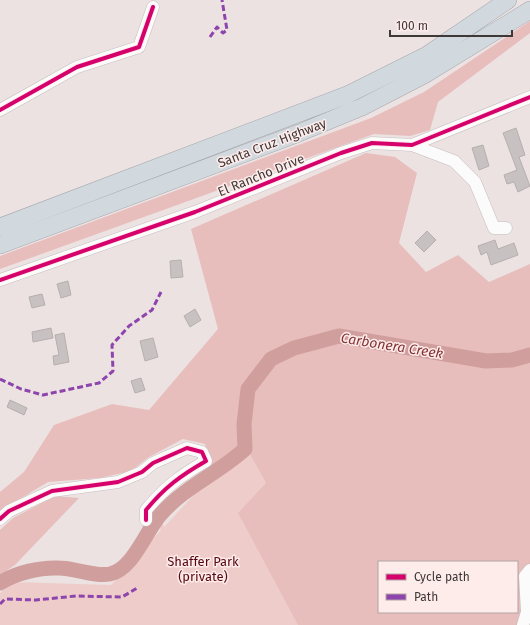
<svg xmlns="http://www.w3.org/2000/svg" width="530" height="625" viewBox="0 0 530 625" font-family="'Fira Sans',sans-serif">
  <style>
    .green { fill: #eeccca }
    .forest { fill: #e8bebd; fill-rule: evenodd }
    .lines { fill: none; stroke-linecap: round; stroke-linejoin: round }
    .river { stroke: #cf9e9d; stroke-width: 15 }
    .building { fill: #c8c1c1; stroke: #b7afaf }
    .minor-casing { stroke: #c6bebe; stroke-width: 13 }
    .highway-casing { stroke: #a5a8ae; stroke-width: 18 }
    .minor { stroke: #fcfbfb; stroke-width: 12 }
    .highway { stroke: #d2d9de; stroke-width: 17 }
    .quiet { stroke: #8e44ad; stroke-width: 3; stroke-dasharray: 6 3; stroke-linecap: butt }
    .cycleway-casing { stroke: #feeceb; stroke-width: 6 }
    .cycleway { stroke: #d6006c; stroke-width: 4 }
    .labels { text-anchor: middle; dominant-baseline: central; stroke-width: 3; stroke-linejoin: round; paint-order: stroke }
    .street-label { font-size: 13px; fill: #3f3838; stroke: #feeceb }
    .park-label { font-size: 13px; fill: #560611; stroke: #feeceb }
    .water-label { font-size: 14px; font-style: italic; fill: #843435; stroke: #feeceb }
  </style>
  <rect width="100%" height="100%" fill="#ece2e2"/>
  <path class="green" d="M243,442L266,483L260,490L261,496L298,625H0V593L13,582L111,585L161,530L159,525L162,522L164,527Z"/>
  <path class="forest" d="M530,21V33L438,102L430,130L410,136L374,134L0,269V256L371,118L424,92Z
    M366,153L395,157L417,173L399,243L426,272L458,255L489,282L530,264V625H298L238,513L266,483L243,442L214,473L205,444L183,439L149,457L131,471L100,478L48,482L0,511V492L24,472L54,425L112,404L149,410L218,329L191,229ZM379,562H517V612H379Z
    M55,496L79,498L15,565L0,575V530L13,518Z"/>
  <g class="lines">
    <path class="river" d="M0,583C15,573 41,567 59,568C75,568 94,577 110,574C133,569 146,531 160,515C184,487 219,473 245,449L244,424L248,389L271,359L294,348L339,336L486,361L512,360L530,355"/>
  </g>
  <path class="building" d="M516,128L525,155L519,157L530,186L518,192L514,182L507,184L504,175L517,170L503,133Z
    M483,145L489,166L479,170L472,148Z
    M427,231L436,240L424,252L415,243Z
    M495,240L498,249L514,243L518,255L491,265L487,252L481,255L478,246Z
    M181,260L183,277L171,278L170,261Z
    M68,281L71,295L61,298L57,284Z
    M42,294L45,305L32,308L29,297Z
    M195,309L201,320L190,327L184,316Z
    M51,328L53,338L33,342L32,332Z
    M64,333L69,362L54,365L53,356L59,355L55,335Z
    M153,338L158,357L145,361L140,341Z
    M141,378L145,390L135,393L131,381Z
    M10,400L27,408L24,415L7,407Z"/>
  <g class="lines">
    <defs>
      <path id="minor" d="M0,110L77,67L139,47L153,7
        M412,145L454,161L475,182L494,228H506
        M0,280L195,212L341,153L372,143L412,145L530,97
        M0,519L9,511L52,491L118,482L142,472L153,463L187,448L202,452L206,461C180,476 165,487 146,510V520
        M523,625L527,612L525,576L530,570"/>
      <path id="highway" d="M0,227L347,95L427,55L508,0
        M0,245L299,133L362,107L424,75L530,10"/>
    </defs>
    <use href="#minor" class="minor-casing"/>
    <use href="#highway" class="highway-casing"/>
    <use href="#minor" class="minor"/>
    <use href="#highway" class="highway"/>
    <path class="quiet" d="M210,37L217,27L223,33L227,30L222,0
      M0,379L21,389L43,395L99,383L113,371L112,345L129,326L152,310L161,292
      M0,604L5,599L36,600L76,596L122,597L139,587"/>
    <defs>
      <path id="cycleway" d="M0,110L77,67L139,47L153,7
        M0,280L195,212L341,153L372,143L412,145L530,97
        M0,519L9,511L52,491L118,482L142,472L153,463L187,448L202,452L206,461C180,476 165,487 146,510V520"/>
    </defs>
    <use href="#cycleway" class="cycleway-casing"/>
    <use href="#cycleway" class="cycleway"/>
  </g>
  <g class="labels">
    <g class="street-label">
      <text transform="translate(272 143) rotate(-21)">Santa Cruz Highway</text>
      <text transform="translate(261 175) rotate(-22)">El Rancho Drive</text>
    </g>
    <g class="park-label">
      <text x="203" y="561">Shaffer Park<tspan x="203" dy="15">(private)</tspan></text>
    </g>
    <g class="water-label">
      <text transform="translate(392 346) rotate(9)">Carbonera Creek</text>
    </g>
  </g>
  <rect x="378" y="561" width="140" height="52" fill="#feeceb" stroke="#b2a4a3"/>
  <rect x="386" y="574" width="20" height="6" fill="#d6006c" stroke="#b2a4a3"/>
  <text x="414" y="581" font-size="12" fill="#3f3838">Cycle path</text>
  <rect x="386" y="594" width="20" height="6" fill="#8e44ad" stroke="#b2a4a3"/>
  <text x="414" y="601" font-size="12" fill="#3f3838">Path</text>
  <path d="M390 30v6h122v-6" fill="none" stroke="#3f3838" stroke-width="2"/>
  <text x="396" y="30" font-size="12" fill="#3f3838" stroke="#feeceb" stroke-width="3" paint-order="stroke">100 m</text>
</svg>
